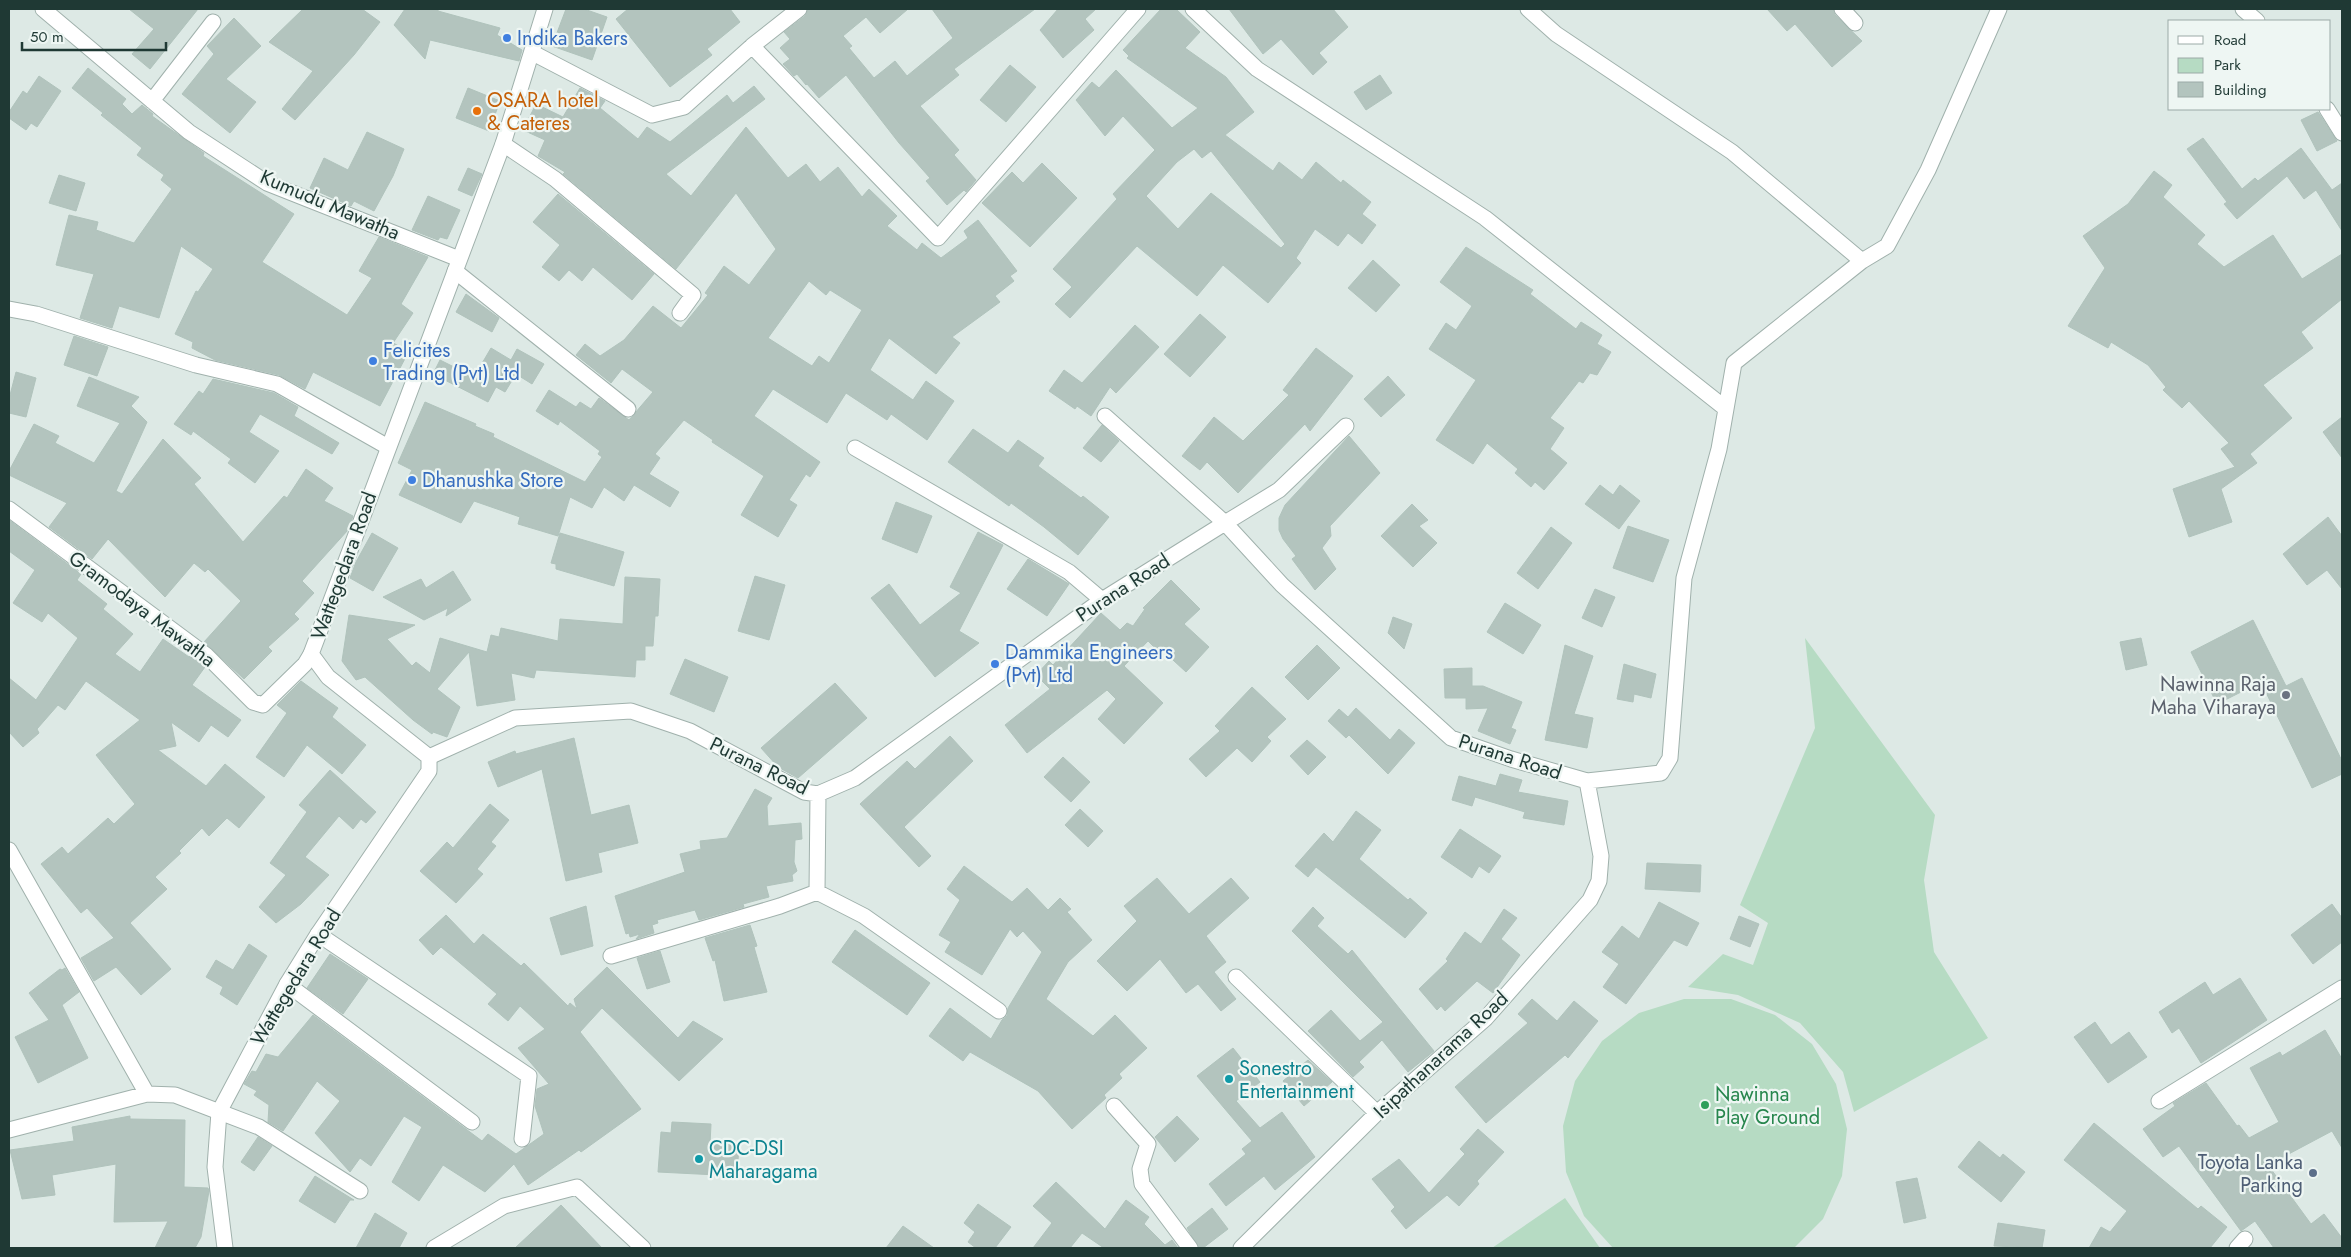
<svg xmlns="http://www.w3.org/2000/svg" width="2351" height="1257" viewBox="0 0 2351 1257" font-family="Jost,sans-serif">
  <style>
    .green { fill: #b6dbc3 }
    .building { fill: #b3c4be; stroke: #b0c3bc; fill-rule: evenodd }
    .lines { fill: none; stroke-linecap: round; stroke-linejoin: round }
    .minor-casing { stroke: #a0b1ac; stroke-width: 17 }
    .tertiary-casing { stroke: #a0b1ac; stroke-width: 17 }
    .minor { stroke: #fff; stroke-width: 15 }
    .tertiary { stroke: #fff; stroke-width: 15 }
    .shop-dot { fill: #3f7fe0; stroke: #eef6f3; stroke-width: 2 }
    .food-dot { fill: #e8710a; stroke: #eef6f3; stroke-width: 2 }
    .worship-dot { fill: #6b7280; stroke: #eef6f3; stroke-width: 2 }
    .culture-dot { fill: #0f9aa8; stroke: #eef6f3; stroke-width: 2 }
    .leisure-dot { fill: #2e9e5b; stroke: #eef6f3; stroke-width: 2 }
    .service-dot { fill: #5c6f8a; stroke: #eef6f3; stroke-width: 2 }
    .labels { text-anchor: middle; dominant-baseline: central; stroke-width: 4.5; stroke-linejoin: round; paint-order: stroke }
    .shop-label { font-size: 20px; fill: #366cbe; stroke: #eef6f3; text-anchor: start }
    .food-label { font-size: 20px; fill: #c56008; stroke: #eef6f3; text-anchor: start }
    .street-label { font-size: 20px; fill: #1f3934; stroke: #eef6f3 }
    .worship-label { font-size: 20px; fill: #5b616d; stroke: #eef6f3; text-anchor: end }
    .culture-label { font-size: 20px; fill: #0d838f; stroke: #eef6f3; text-anchor: start }
    .leisure-label { font-size: 20px; fill: #27864d; stroke: #eef6f3; text-anchor: start }
    .service-label { font-size: 20px; fill: #4e5e75; stroke: #eef6f3; text-anchor: end }
  </style>
  <rect width="100%" height="100%" fill="#dde9e5"/>
  <path class="green" d="M1805,638L1935,815L1924,880L1934,952L1988,1038L1854,1112L1843,1072L1800,1023L1738,995L1688,987L1723,954L1753,965L1768,923L1740,905L1815,728Z
    M1684,999H1731L1775,1015L1812,1044L1836,1084L1847,1129L1842,1176L1823,1219L1794,1248H1613L1584,1216L1566,1172L1563,1126L1575,1081L1602,1041L1639,1013Z
    M1565,1198L1600,1248H1492Z"/>
  <path class="building" d="M129,9H198L150,69L132,54L154,29Z
    M303,9H362L380,22L354,55L295,120L282,109L313,71L269,42Z
    M405,9H438V11L500,28L497,35L522,50L519,61L430,40L425,59L394,25Z
    M566,9H584L607,17L592,60L552,46Z
    M628,9H730L740,22L707,49L712,55L670,87L616,19Z
    M808,9H908L880,33L866,17L843,36L852,46L849,48L874,78L895,61L907,76L953,38L932,9H1035L954,69L959,75L920,106L959,150L954,155L976,180L966,192L964,190L947,205L926,181L930,178L899,143L846,75L819,98L807,84L806,85L797,74L794,76L783,64L790,59L780,48L790,39L784,32L805,16Z
    M1058,9H1096L1085,19L1094,30L1063,58L1040,30Z
    M1161,9H1176L1200,32L1185,48L1226,77L1254,112L1225,135L1273,171L1279,162L1302,180L1316,162L1341,183L1343,180L1371,202L1362,214L1376,225L1362,244L1348,233L1338,246L1315,229L1296,258L1301,263L1268,303L1223,265L1197,296L1137,246L1070,318L1055,304L1072,287L1053,269L1117,199L1113,194L1155,150L1123,116L1105,136L1076,100L1092,82L1099,88L1116,70L1172,128L1198,108L1127,58L1129,56L1123,50ZM1194,149L1202,158L1211,151L1285,244L1281,248L1211,193L1178,229L1146,196L1177,162Z
    M1229,9H1333L1348,27L1319,53L1327,62L1313,75L1281,39L1263,54Z
    M1767,9H1833L1835,15L1862,41L1832,67L1795,24L1787,31Z
    M234,18L261,46L226,79L256,102L230,133L182,94L214,54L207,46Z
    M1010,65L1036,87L1006,122L980,100Z
    M88,68L126,99L122,104L132,114L142,105L153,114L152,116L204,153L203,156L294,214L262,262L347,315L372,278L359,271L379,237L428,257L401,304L413,313L393,343L409,351L380,406L313,372L305,389L279,375L215,360L192,348L193,342L175,334L196,291L198,292L213,269L181,246L159,318L119,306L112,328L80,318L94,274L56,265L69,215L98,222L96,230L134,243L172,189L161,180L164,175L137,155L142,148L101,115L103,113L72,88Z
    M1380,75L1392,93L1366,110L1354,92Z
    M39,76L61,91L37,127L31,123L26,130L9,118V112L23,91L27,94Z
    M754,86L765,99L666,174L691,196L746,127L788,178L806,164L820,182L838,167L862,197L869,189L897,216L887,226L917,250L922,243L941,258L968,238L964,231L978,220L1017,271L1010,276L1014,281L995,296L1000,302L952,337L960,343L936,374L889,338L870,370L913,400L926,381L954,401L927,440L891,414L887,420L846,393L827,423L773,389L754,416L820,462L810,477L806,474L789,500L797,505L778,537L741,515L764,476L712,442L713,440L684,420L655,454L660,458L649,474L679,492L670,507L634,485L624,501L604,487L592,508L570,497L558,536L518,524L520,517L474,501L461,523L399,495L412,470L398,463L425,402L476,424L475,426L494,434L493,437L585,482L602,457L598,454L600,451L560,421L558,425L536,411L549,390L576,407L580,402L591,409L599,398L629,420L653,392L622,369L611,383L576,355L585,344L600,356L624,340L653,306L681,328L708,295L705,293L724,266L749,285L776,249L736,193L676,269L563,174L565,172L538,156L545,140L523,130L536,104L563,117L580,88L605,101L600,108L638,139L647,127L670,142L727,95L733,103ZM809,281L826,295L830,290L862,310L829,363L819,356L812,366L768,338Z
    M468,88L500,101L489,131L456,118Z
    M2318,112L2337,141L2317,151L2301,120Z
    M367,132L404,149L393,176L374,211L354,201L351,206L310,188L324,158L348,170Z
    M2203,138L2242,189L2255,178L2258,181L2301,148L2332,190L2342,183V231L2316,190L2304,199L2287,176L2237,219L2224,204L2227,202L2187,149Z
    M1042,163L1077,198L1030,247L982,203L1012,172L1023,183Z
    M468,168L482,174L472,196L458,190Z
    M2154,171L2172,185L2163,197L2205,235L2197,244L2224,267L2273,235L2302,279L2342,254V299L2301,332L2313,348L2263,385L2292,418L2250,454L2257,463L2221,489L2232,522L2189,537L2173,489L2235,467L2221,449L2229,443L2189,401L2182,408L2163,390L2166,387L2148,365L2111,342L2108,348L2068,326L2105,268L2083,236L2128,204Z
    M59,175L85,183L76,211L49,203Z
    M558,194L654,274L632,300L593,267L582,281L569,270L559,281L542,267L560,245L533,222Z
    M428,196L460,210L447,239L440,237L438,240L412,230Z
    M1466,247L1533,290L1530,294L1576,329L1581,322L1602,335L1597,344L1611,352L1597,375L1590,373L1583,383L1579,381L1550,418L1564,428L1550,449L1567,463L1544,490L1535,482L1531,487L1515,473L1518,469L1487,443L1473,464L1436,440L1476,380L1429,349L1446,323L1456,330L1472,306L1440,282Z
    M1373,260L1400,285L1376,312L1348,288Z
    M466,294L499,318L492,332L456,312Z
    M1200,314L1226,337L1190,377L1164,354Z
    M1135,325L1159,347L1116,393L1110,387L1091,416L1077,406L1075,409L1049,391L1064,370L1082,383Z
    M74,336L108,347L97,376L64,365Z
    M491,348L511,360L517,349L544,364L532,384L516,374L505,392L496,387L488,402L433,374L440,360L474,377Z
    M1316,348L1353,376L1310,431L1305,424L1238,493L1207,462L1200,470L1182,456L1214,417L1243,441L1289,395L1283,390Z
    M16,372L36,378L26,417L9,413V399Z
    M1388,376L1405,395L1381,417L1364,399Z
    M89,377L139,397L131,406L147,422L116,491L122,494L163,439L201,478L194,484L243,542L284,496L287,498L306,469L333,488L324,501L353,516L348,530L302,581L314,593L294,614L299,619L268,647L272,651L244,679L204,642L241,601L208,569L205,572L194,563L165,597L108,539L92,559L49,527L67,503L9,475V471L34,424L59,436L55,443L94,463L120,423L77,406Z
    M213,379L274,393L298,407L294,416L339,443L332,454L260,414L249,432L279,451L255,483L228,463L231,459L193,431L191,435L174,424L199,391L203,394Z
    M2342,417V458L2323,432Z
    M1102,425L1119,441L1101,462L1083,448Z
    M973,429L1008,453L1018,440L1044,458L1038,466L1081,498L1083,496L1109,517L1078,555L1044,527L1011,503L1009,506L948,462Z
    M1349,436L1380,473L1330,526L1331,536L1322,548L1336,569L1315,590L1292,559L1296,556L1283,539L1279,530V518L1285,505Z
    M1600,485L1613,495L1620,485L1640,501L1619,529L1585,504Z
    M896,502L932,516L917,553L882,539Z
    M1412,504L1428,520L1419,526L1437,543L1413,567L1381,536Z
    M2328,517L2342,536V589L2327,570L2307,585L2283,554Z
    M9,520L81,574L77,580L107,604L103,609L133,634L115,654L140,672L163,639L189,657L191,655L205,667L192,685L241,720L228,737L211,725L199,742L171,722L176,746L158,750L206,786L225,764L265,797L239,828L227,818L209,836L202,828L179,851L181,853L155,877L167,889L130,923L171,969L141,995L116,967L94,981L81,958L114,938L87,908L81,913L41,864L62,847L68,854L108,818L114,824L135,804L96,755L140,720L86,681L65,710L58,705L37,729L39,733L23,747L9,732V678L36,700L78,638L48,613L42,622L13,603L35,570L9,551Z
    M1628,526L1669,540L1653,582L1613,568Z
    M1551,527L1572,543L1538,589L1517,573Z
    M978,532L1003,545L959,631L979,643L935,677L871,598L889,584L920,625L961,593L950,587Z
    M372,533L398,548L373,591L350,578L356,562Z
    M560,533L624,552L614,586L556,569V564L551,563Z
    M1028,559L1069,584L1047,616L1007,589Z
    M453,571L471,600L446,616L448,608L424,620L383,597L421,579L426,588Z
    M755,576L785,585L769,640L738,631Z
    M625,577L660,579L658,616H655L653,646H645V660H636L635,677L536,670L534,678L511,673L515,700L477,706L469,652L437,689L460,707L447,737L433,732L432,734L413,720L365,677L356,680L342,661L349,615L415,625L387,639L412,666L416,662L430,673L440,638L487,652L491,635L499,637L501,628L558,641L560,619L623,624Z
    M1171,580L1200,609L1184,624L1209,647L1186,672L1160,648L1157,650L1148,641L1124,666L1163,703L1124,744L1098,719L1116,699L1107,690L1027,753L1005,725L1050,689L1036,675L1049,661L1053,665L1101,613L1120,630L1127,623L1133,626L1145,609L1143,608Z
    M1595,589L1615,597L1602,627L1582,618Z
    M1505,603L1541,625L1523,654L1487,632Z
    M1393,617L1412,624L1404,649L1388,633Z
    M2253,620L2286,686L2302,678L2342,761V774L2312,788L2261,682L2217,704L2191,652Z
    M2141,638L2147,665L2126,670L2120,642Z
    M1317,645L1340,668L1308,700L1285,677Z
    M1565,645L1593,656L1574,714L1593,718L1587,748L1545,740Z
    M685,659L728,677L714,712L670,694Z
    M1624,664L1656,674L1651,698L1634,694L1633,702L1617,699Z
    M1472,668V686H1483L1522,702L1511,728L1516,730L1510,744L1478,731L1488,708L1466,709V698H1445L1444,669Z
    M301,681L338,708L332,717L366,745L342,774L307,745L284,777L256,757L287,713L277,705Z
    M835,683L867,718L798,778L778,767L761,748Z
    M1252,687L1286,719L1267,737L1271,741L1252,762L1237,748L1206,777L1189,759L1220,731L1215,726Z
    M1356,708L1390,740L1399,729L1415,743L1388,774L1349,735L1346,738L1328,721L1339,709L1348,717Z
    M950,736L973,761L904,827L931,856L919,867L860,804L907,761L915,769Z
    M574,738L591,815L629,805L638,843L598,853L602,872L566,881L542,769L498,787L488,762L515,751L516,754Z
    M1307,740L1326,757L1308,775L1290,756Z
    M1063,757L1090,782L1071,802L1044,777Z
    M330,770L376,812L366,823L361,819L353,829L339,816L305,857L329,875L301,904L276,923L259,907L286,875L270,863L307,812L299,805Z
    M1500,774L1522,780L1518,792L1568,801L1564,825L1523,818L1525,812L1475,797L1472,806L1452,800L1459,776L1496,786Z
    M755,789L772,798L767,806L768,826L801,823L802,839L795,840L794,862L797,871L792,875L793,881L766,886L769,897L743,904L744,907L699,920L695,910L657,920L658,923L652,925L654,933L636,939L640,934L630,937L629,933L626,934L615,896L685,872L680,854L701,849L700,841L727,838Z
    M490,804L509,820L491,842L496,846L477,869L483,874L456,903L420,871L447,842L453,848Z
    M1080,809L1103,831L1088,847L1065,825Z
    M1356,811L1381,830L1359,859L1408,900L1410,898L1427,913L1405,938L1316,867L1308,877L1295,866L1324,833L1333,842Z
    M1460,829L1501,856L1489,873L1479,866L1472,878L1441,857Z
    M1647,863L1701,865L1700,892L1645,889Z
    M964,866L1012,902L1027,888L1048,910L1060,898L1071,909L1067,912L1092,940L1068,962L1046,999L1093,1036L1115,1015L1147,1048L1119,1074L1122,1078L1104,1095L1106,1098L1072,1129L1038,1091L970,1052L963,1061L929,1036L950,1008L991,1039L1002,1020L1007,1016L1008,1008L1042,952L1023,931L1017,937L1010,929L982,975L945,952L951,942L939,935L960,900L947,889Z
    M1157,878L1189,914L1231,878L1249,898L1206,936L1226,962L1214,972L1236,999L1221,1011L1198,984L1186,993L1160,959L1127,991L1097,961L1137,921L1124,906Z
    M1659,902L1699,923L1687,946L1674,940L1626,1004L1603,987L1619,964L1602,952L1622,926L1639,939Z
    M2332,904L2342,918V942L2313,964L2291,935Z
    M586,906L593,946L561,955L550,918Z
    M1313,907L1324,918L1317,926L1348,954L1352,950L1434,1051L1408,1072L1382,1040L1359,1062L1364,1067L1353,1077L1308,1031L1331,1010L1360,1041L1383,1022L1292,931Z
    M1504,909L1517,918L1501,939L1520,955L1493,993L1477,981L1445,1011L1441,1006L1437,1010L1419,989L1448,961L1446,959L1465,932L1481,944Z
    M446,915L474,944L483,934L521,966L524,963L568,1006L570,1003L577,1009L574,999L607,967L678,1038L693,1021L723,1039L679,1081L602,1008L580,1032L641,1109L581,1152L579,1150L528,1185L514,1164L485,1192L443,1165L419,1201L392,1182L422,1127L404,1116L371,1166L360,1158L350,1172L315,1133L340,1101L317,1081L283,1131L268,1122L269,1105L254,1095L257,1091L244,1084L252,1071L256,1072L266,1054L278,1057L313,1015L482,1141L488,1134L516,1154L544,1134L535,1106L537,1089L549,1084L518,1048L545,1029L520,1006L508,1021L488,1004L497,994L441,947L433,955L419,940Z
    M1739,916L1759,924L1750,947L1730,939Z
    M750,925L757,946L754,947L767,992L724,1001L715,960L713,961L705,938Z
    M855,930L930,983L907,1015L832,962Z
    M249,944L267,956L237,1005L220,994L223,987L206,977L216,960L233,970Z
    M660,951L670,982L647,989L637,958Z
    M330,954L368,979L343,1014L307,988Z
    M65,968L79,992L62,1005L88,1058L38,1083L15,1037L49,1020L29,993L60,969L62,970Z
    M2240,978L2267,1020L2201,1063L2179,1028L2172,1033L2159,1012L2205,982L2213,995Z
    M1532,999L1557,1021L1574,1001L1598,1021L1568,1058L1565,1055L1486,1123L1455,1087L1528,1023L1518,1014Z
    M2095,1022L2111,1045L2129,1032L2147,1057L2108,1083L2074,1037Z
    M2325,1030L2342,1059V1148L2332,1131L2268,1165L2311,1224L2324,1214L2342,1238V1248H2274L2255,1221L2241,1231L2179,1146L2163,1157L2143,1129L2175,1106L2173,1103L2206,1083L2237,1126L2239,1125L2249,1138L2279,1122L2250,1068L2280,1052L2282,1056Z
    M1233,1048L1260,1082L1236,1101L1260,1128L1282,1112L1315,1157L1275,1190L1264,1176L1226,1206L1209,1184L1246,1154L1242,1149L1252,1141L1197,1076Z
    M1308,1060L1332,1082L1304,1106L1283,1081Z
    M130,1116V1119L185,1120L184,1187L208,1188L209,1191L201,1237L195,1248H155L168,1221L114,1222L116,1164L52,1175L55,1195L22,1199L10,1150L74,1141L72,1127Z
    M1177,1116L1199,1139L1175,1162L1155,1137Z
    M672,1122L711,1124L710,1144L739,1145L737,1176L658,1172L661,1132L671,1133Z
    M2094,1123L2198,1209L2201,1206L2227,1227L2210,1248H2089L2101,1227L2110,1232L2127,1211L2064,1160Z
    M1478,1129L1504,1152L1477,1181L1479,1184L1459,1206L1447,1195L1406,1229L1391,1211L1395,1207L1372,1179L1399,1159L1429,1193L1465,1154L1460,1149Z
    M258,1137L272,1146L254,1171L241,1162Z
    M1979,1141L2000,1158L2003,1154L2025,1172L2001,1202L1958,1167Z
    M315,1176L354,1200H350L335,1223L299,1201Z
    M1917,1178L1926,1218L1904,1223L1896,1182Z
    M1056,1182L1105,1229L1126,1200L1149,1217L1144,1224L1165,1245L1172,1240L1178,1248H1104L1082,1233L1070,1248H1033L1052,1223L1033,1206Z
    M978,1204L1011,1227L995,1248H976L968,1242L975,1232L964,1223Z
    M561,1205L602,1248H515Z
    M1212,1208L1228,1229L1203,1248H1199L1187,1228Z
    M375,1213L407,1233L399,1248H356Z
    M1998,1223L2045,1230L2042,1248L1994,1246Z
    M903,1226L934,1248H886Z"/>
  <g class="lines">
    <defs>
      <path id="minor" d="M43,9L189,132L267,183L459,259
        M1193,9L1257,69L1485,218L1725,408
        M1528,9L1556,34L1732,152L1862,261
        M1842,9L1855,23
        M2243,9L2257,21
        M752,46L938,238L1138,9
        M533,53L652,115L684,107L752,46L799,9
        M152,101L213,22
        M2327,109L2342,133
        M503,144L555,179L693,295L680,313
        M455,271L628,409
        M9,309L36,314L196,365L277,384L388,447
        M1105,416L1225,523L1279,490L1346,426
        M855,448L1069,572L1102,600
        M9,509L206,655L253,702L263,705L305,664L311,654
        M429,757L515,718L631,711L690,731L804,792L818,794L855,778L1102,600L1225,523L1282,585L1451,738L1511,759L1587,781L1661,773L1670,758L1684,578L1719,449L1734,363L1862,261L1887,246L1928,170L1999,9
        M818,794L817,892L864,916L999,1011
        M9,850L147,1094
        M318,934L529,1076L522,1139
        M611,956L780,906L817,892
        M1236,977L1377,1113
        M287,984L472,1122
        M2159,1101L2342,988
        M1114,1106L1148,1144L1140,1169L1142,1184L1190,1248
        M9,1130L147,1094L175,1095L259,1127L360,1191
        M434,1248L504,1206L577,1187L643,1248
        M1241,1248L1377,1113L1486,1018L1590,900L1599,881L1601,856L1587,781
        M2237,1248L2245,1239"/>
      <path id="tertiary" d="M225,1248L215,1167L219,1112L287,984L318,934L429,771V757L328,677L311,654L503,144L545,9"/>
    </defs>
    <use href="#minor" class="minor-casing"/>
    <use href="#tertiary" class="tertiary-casing"/>
    <use href="#minor" class="minor"/>
    <use href="#tertiary" class="tertiary"/>
  </g>
  <g class="shop-dot">
    <circle cx="507" cy="38" r="5"/>
    <circle cx="373" cy="361" r="5"/>
    <circle cx="412" cy="480" r="5"/>
    <circle cx="995" cy="664" r="5"/>
  </g>
  <circle class="food-dot" cx="477" cy="111" r="5"/>
  <circle class="worship-dot" cx="2286" cy="695" r="5"/>
  <g class="culture-dot">
    <circle cx="1229" cy="1079" r="5"/>
    <circle cx="699" cy="1159" r="5"/>
  </g>
  <circle class="leisure-dot" cx="1705" cy="1105" r="5"/>
  <circle class="service-dot" cx="2313" cy="1173" r="5"/>
  <g class="labels">
    <g class="shop-label">
      <text x="517" y="38">Indika Bakers</text>
      <text x="383" y="350">Felicites<tspan x="383" dy="23">Trading (Pvt) Ltd</tspan></text>
      <text x="422" y="480">Dhanushka Store</text>
      <text x="1005" y="652">Dammika Engineers<tspan x="1005" dy="23">(Pvt) Ltd</tspan></text>
    </g>
    <g class="food-label">
      <text x="487" y="100">OSARA hotel<tspan x="487" dy="23">&amp; Cateres</tspan></text>
    </g>
    <g class="street-label">
      <text transform="translate(330 205) rotate(23)">Kumudu Mawatha</text>
      <text transform="translate(344 566) rotate(-70)">Wattegedara Road</text>
      <text transform="translate(1123 588) rotate(-33)">Purana Road</text>
      <text transform="translate(142 609) rotate(37)">Gramodaya Mawatha</text>
      <text transform="translate(1510 757) rotate(18)">Purana Road</text>
      <text transform="translate(759 766) rotate(26)">Purana Road</text>
      <text transform="translate(296 977) rotate(-59)">Wattegedara Road</text>
      <text transform="translate(1441 1055) rotate(-43)">Isipathanarama Road</text>
    </g>
    <g class="worship-label">
      <text x="2276" y="684">Nawinna Raja<tspan x="2276" dy="23">Maha Viharaya</tspan></text>
    </g>
    <g class="culture-label">
      <text x="1239" y="1068">Sonestro<tspan x="1239" dy="23">Entertainment</tspan></text>
      <text x="709" y="1148">CDC-DSI<tspan x="709" dy="23">Maharagama</tspan></text>
    </g>
    <g class="leisure-label">
      <text x="1715" y="1094">Nawinna<tspan x="1715" dy="23">Play Ground</tspan></text>
    </g>
    <g class="service-label">
      <text x="2303" y="1162">Toyota Lanka<tspan x="2303" dy="23">Parking</tspan></text>
    </g>
  </g>
  <rect width="2351" height="1257" fill="none" stroke="#1f3934" stroke-width="20"/>
  <rect x="2168" y="20" width="162" height="90" fill="#eef6f3" stroke="#9baaa7"/>
  <rect x="2178" y="36" width="25" height="8" fill="#ffffff" stroke="#9baaa7"/>
  <text x="2214" y="45" font-size="15" fill="#1f3934">Road</text>
  <rect x="2178" y="58" width="25" height="15" fill="#b6dbc3" stroke="#9baaa7"/>
  <text x="2214" y="70" font-size="15" fill="#1f3934">Park</text>
  <rect x="2178" y="82" width="25" height="15" fill="#b3c4be" stroke="#9baaa7"/>
  <text x="2214" y="95" font-size="15" fill="#1f3934">Building</text>
  <path d="M22 42v8h144v-8" fill="none" stroke="#1f3934" stroke-width="2.5"/>
  <text x="30" y="42" font-size="15" fill="#1f3934" stroke="#eef6f3" stroke-width="4" paint-order="stroke">50 m</text>
</svg>
